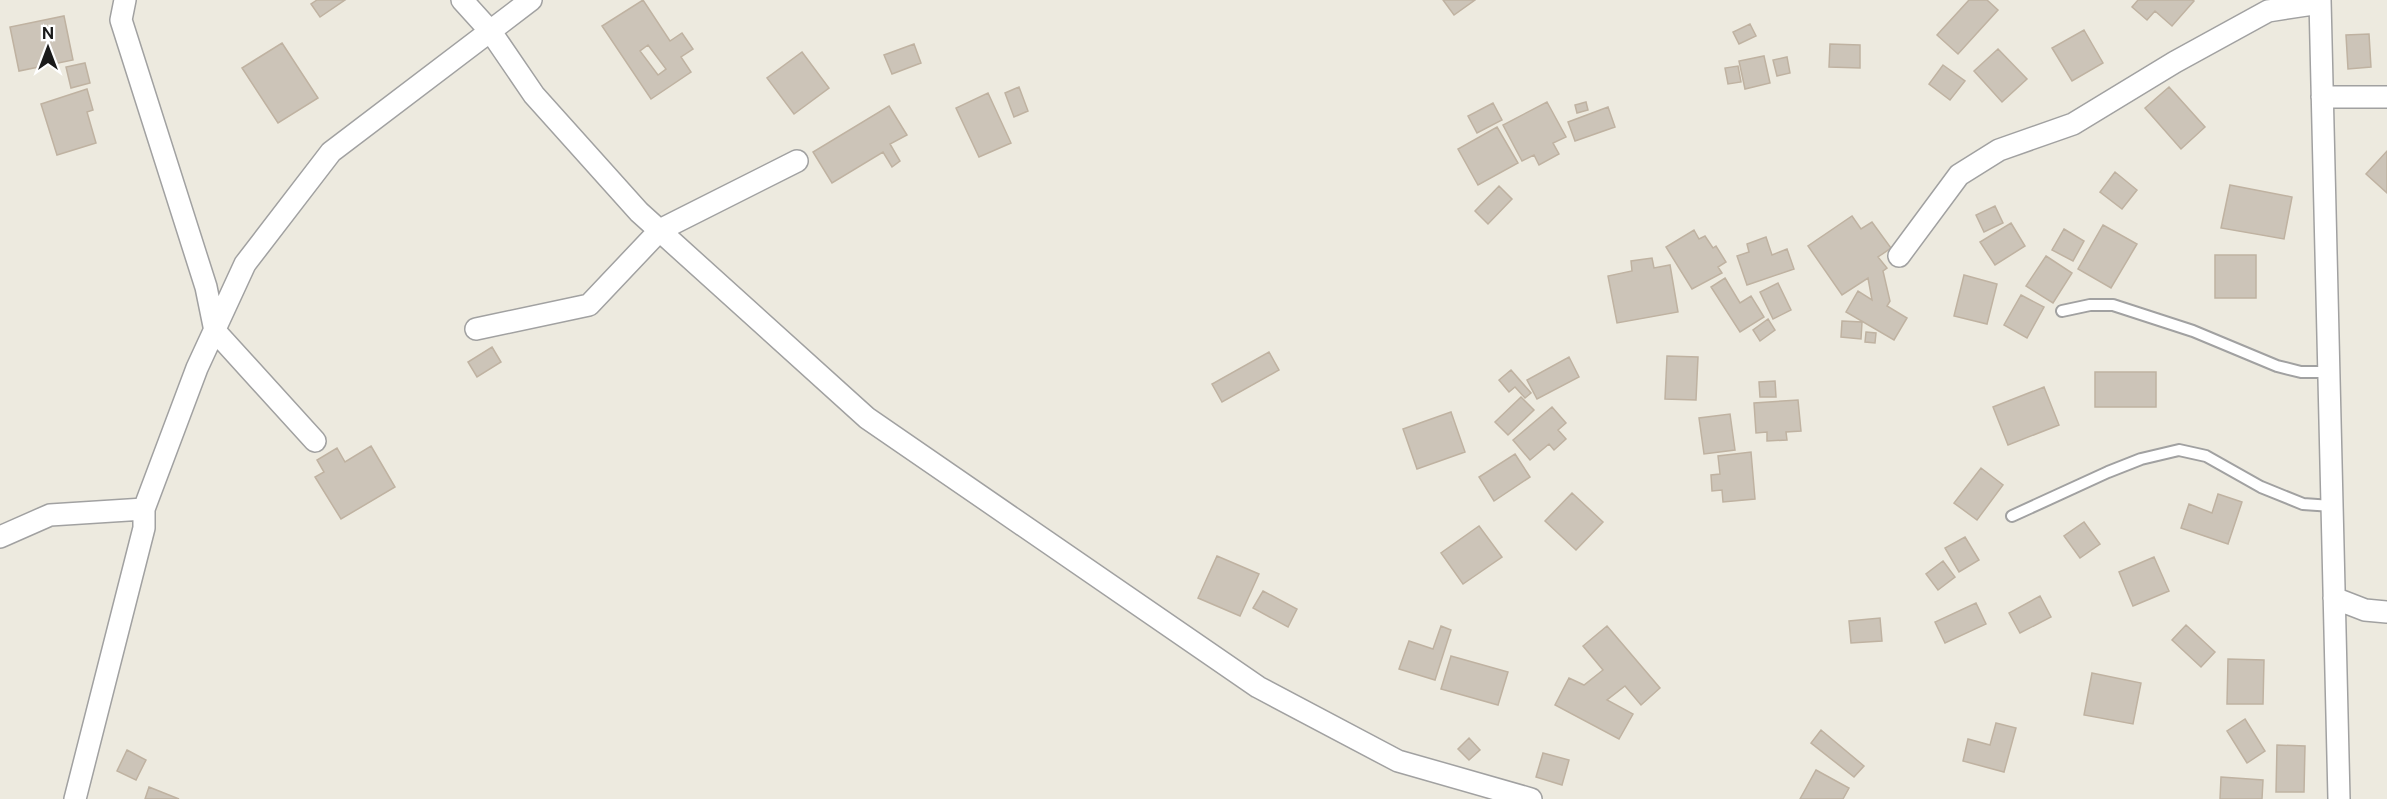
<svg xmlns="http://www.w3.org/2000/svg" width="2387" height="799" viewBox="0 0 2387 799" font-family="'Public Sans',sans-serif">
  <style>
    .building { fill: #ccc4b8; stroke: #bfb2a1; stroke-width: 1.5; fill-rule: evenodd }
    .lines { fill: none; stroke-linecap: round; stroke-linejoin: round }
    .lane-casing { stroke: #a1a1a1; stroke-width: 14 }
    .street-casing { stroke: #a1a1a1; stroke-width: 24 }
    .lane { stroke: #fff; stroke-width: 10 }
    .street { stroke: #fff; stroke-width: 21 }
  </style>
  <rect width="100%" height="100%" fill="#edeadf"/>
  <path class="building" d="M317,0H345L320,17L311,4Z
    M643,0L670,41L682,33L693,49L681,57L691,72L651,99L602,26ZM648,45L666,69L658,75L640,51Z
    M1443,0H1475L1454,15Z
    M1969,0H1987L1998,10L1958,54L1937,35Z
    M2138,0H2192L2194,1L2172,26L2155,11L2147,20L2132,7Z
    M64,16L73,60L19,71L10,27Z
    M1750,24L1756,36L1739,44L1733,32Z
    M2084,30L2103,63L2072,81L2052,48Z
    M2369,34L2371,67L2348,69L2346,35Z
    M282,43L318,98L278,123L242,68Z
    M914,44L921,63L892,74L884,55Z
    M1830,44L1860,45V68L1829,67Z
    M1998,49L2027,79L2002,102L1974,71Z
    M802,52L829,88L794,114L767,78Z
    M1764,56L1770,83L1745,89L1739,61Z
    M1787,57L1790,73L1777,76L1773,60Z
    M85,63L90,83L71,88L66,67Z
    M1943,65L1965,81L1950,100L1929,84Z
    M1738,66L1741,82L1728,84L1725,68Z
    M1019,87L1028,111L1014,117L1005,93Z
    M2169,87L2205,127L2181,149L2145,108Z
    M87,89L93,110L87,112L96,143L57,155L41,104Z
    M988,93L1011,143L979,157L956,108Z
    M1547,102L1566,137L1553,143L1559,154L1539,165L1534,155L1522,161L1503,125Z
    M1586,102L1588,110L1577,113L1575,105Z
    M1493,103L1502,120L1477,133L1468,116Z
    M889,106L907,135L890,144L900,161L892,167L883,152L832,183L813,152Z
    M1608,107L1615,127L1575,141L1568,122Z
    M1497,127L1518,163L1478,185L1458,149Z
    M2387,151V193L2366,174Z
    M2115,172L2137,190L2122,209L2100,192Z
    M2230,185L2292,197L2284,239L2221,228Z
    M1499,186L1512,199L1488,224L1475,211Z
    M1995,206L2003,223L1984,232L1976,215Z
    M1852,216L1861,229L1872,222L1891,248L1878,257L1887,268L1883,271L1890,301L1887,306L1907,318L1894,340L1846,312L1858,291L1872,300L1868,278L1842,295L1808,246Z
    M2011,223L2025,246L1995,265L1980,242Z
    M2103,225L2137,244L2111,288L2078,269Z
    M2064,229L2084,241L2073,261L2052,250Z
    M1694,230L1699,239L1705,236L1713,248L1716,246L1726,262L1718,267L1722,273L1692,289L1666,247Z
    M1766,237L1772,255L1787,249L1794,269L1747,285L1737,256L1749,252L1747,244Z
    M2215,255H2256V298H2215Z
    M2046,256L2072,273L2053,303L2026,286Z
    M1652,258L1654,268L1670,265L1678,312L1617,323L1608,276L1632,271L1631,261Z
    M1964,275L1997,284L1987,324L1954,316Z
    M1725,278L1740,303L1751,296L1764,317L1740,332L1711,287Z
    M1778,283L1791,310L1773,319L1760,292Z
    M2021,295L2044,307L2027,338L2004,325Z
    M1768,319L1775,330L1760,341L1753,330Z
    M1842,321L1862,322L1861,339L1841,337Z
    M1866,332L1876,333L1875,343L1865,342Z
    M492,347L501,362L477,377L468,362Z
    M1269,352L1279,370L1222,402L1212,384Z
    M1667,356L1698,357L1696,400L1665,399Z
    M1569,357L1579,377L1537,399L1527,380Z
    M1511,370L1531,393L1525,398L1515,387L1509,392L1499,380Z
    M2095,372H2156V407H2095Z
    M1775,381L1776,397H1760L1759,382Z
    M2044,387L2059,425L2008,445L1993,407Z
    M1521,397L1534,410L1508,435L1495,422Z
    M1798,400L1801,431L1786,432L1787,440L1767,441V432L1756,433L1754,403Z
    M1552,407L1566,423L1558,430L1566,439L1554,450L1549,444L1530,460L1513,440Z
    M1451,412L1465,452L1417,469L1403,429Z
    M1730,414L1735,450L1704,454L1699,418Z
    M371,446L395,487L341,519L315,477L324,472L317,460L337,448L345,462Z
    M1751,452L1755,499L1723,502L1722,490L1712,491L1711,475L1720,474L1718,456Z
    M1515,454L1530,477L1494,501L1479,477Z
    M1981,468L2003,485L1977,520L1954,503Z
    M1572,493L1603,522L1576,550L1545,521Z
    M2218,494L2242,502L2228,544L2181,528L2189,504L2212,513Z
    M2084,522L2100,544L2080,558L2064,536Z
    M1479,526L1502,557L1463,584L1441,553Z
    M1965,537L1979,560L1959,572L1945,548Z
    M1217,556L1259,574L1240,616L1198,598Z
    M2154,557L2169,591L2133,606L2119,572Z
    M1943,561L1955,577L1938,590L1926,574Z
    M1263,591L1297,609L1288,627L1253,608Z
    M2040,596L2051,617L2020,633L2009,613Z
    M1976,603L1986,624L1945,643L1935,622Z
    M1880,618L1882,641L1851,643L1849,621Z
    M2186,625L2215,652L2201,667L2172,640Z
    M1441,626L1451,630L1435,680L1399,669L1409,641L1433,649Z
    M1607,626L1660,688L1641,705L1625,686L1607,700L1633,714L1619,739L1555,705L1569,678L1584,685L1603,670L1583,646Z
    M1451,656L1508,672L1498,705L1441,689Z
    M2228,659L2264,660L2263,704H2227Z
    M2092,673L2141,683L2133,724L2084,715Z
    M2245,719L2265,751L2247,763L2227,731Z
    M1996,723L2016,728L2004,772L1963,761L1968,739L1990,745Z
    M1821,730L1864,766L1854,777L1811,743Z
    M1469,738L1480,750L1469,760L1458,749Z
    M2277,745L2305,746L2304,792H2276Z
    M127,750L146,760L136,780L117,771Z
    M1543,753L1569,760L1562,785L1536,777Z
    M1816,770L1849,788L1843,799H1800Z
    M2221,777L2263,780L2262,799H2220Z
    M149,787L179,799H145Z"/>
  <g class="lines">
    <defs>
      <path id="lane" d="M2062,311L2090,305H2113L2193,331L2277,366L2301,372H2329
        M2012,516L2108,472L2141,459L2179,450L2206,456L2261,487L2303,504L2332,506"/>
      <path id="street" d="M125,0L121,20L206,287L215,331L315,441
        M462,0L491,32L534,95L639,212L867,418L1258,687L1398,761L1531,799
        M2320,0L2339,799
        M2322,97H2387
        M1899,256L1959,175L1999,150L2073,124L2175,62L2268,11L2320,3
        M476,329L589,305L660,230L797,161
        M0,537L50,515L144,509
        M2334,598L2365,610L2387,612
        M75,799L144,528V509L197,368L245,264L331,152L531,0"/>
    </defs>
    <use href="#lane" class="lane-casing"/>
    <use href="#street" class="street-casing"/>
    <use href="#lane" class="lane"/>
    <use href="#street" class="street"/>
  </g>
  <g transform="translate(48 48)" stroke="#ffffff" stroke-width="4.5" paint-order="stroke">
  <path d="M0-4.5L10 22L0 15L-10 22Z" fill="#1a1a1a"/>
  <text y="-9" font-size="16" font-weight="bold" text-anchor="middle" fill="#1a1a1a">N</text>
  </g>
</svg>
